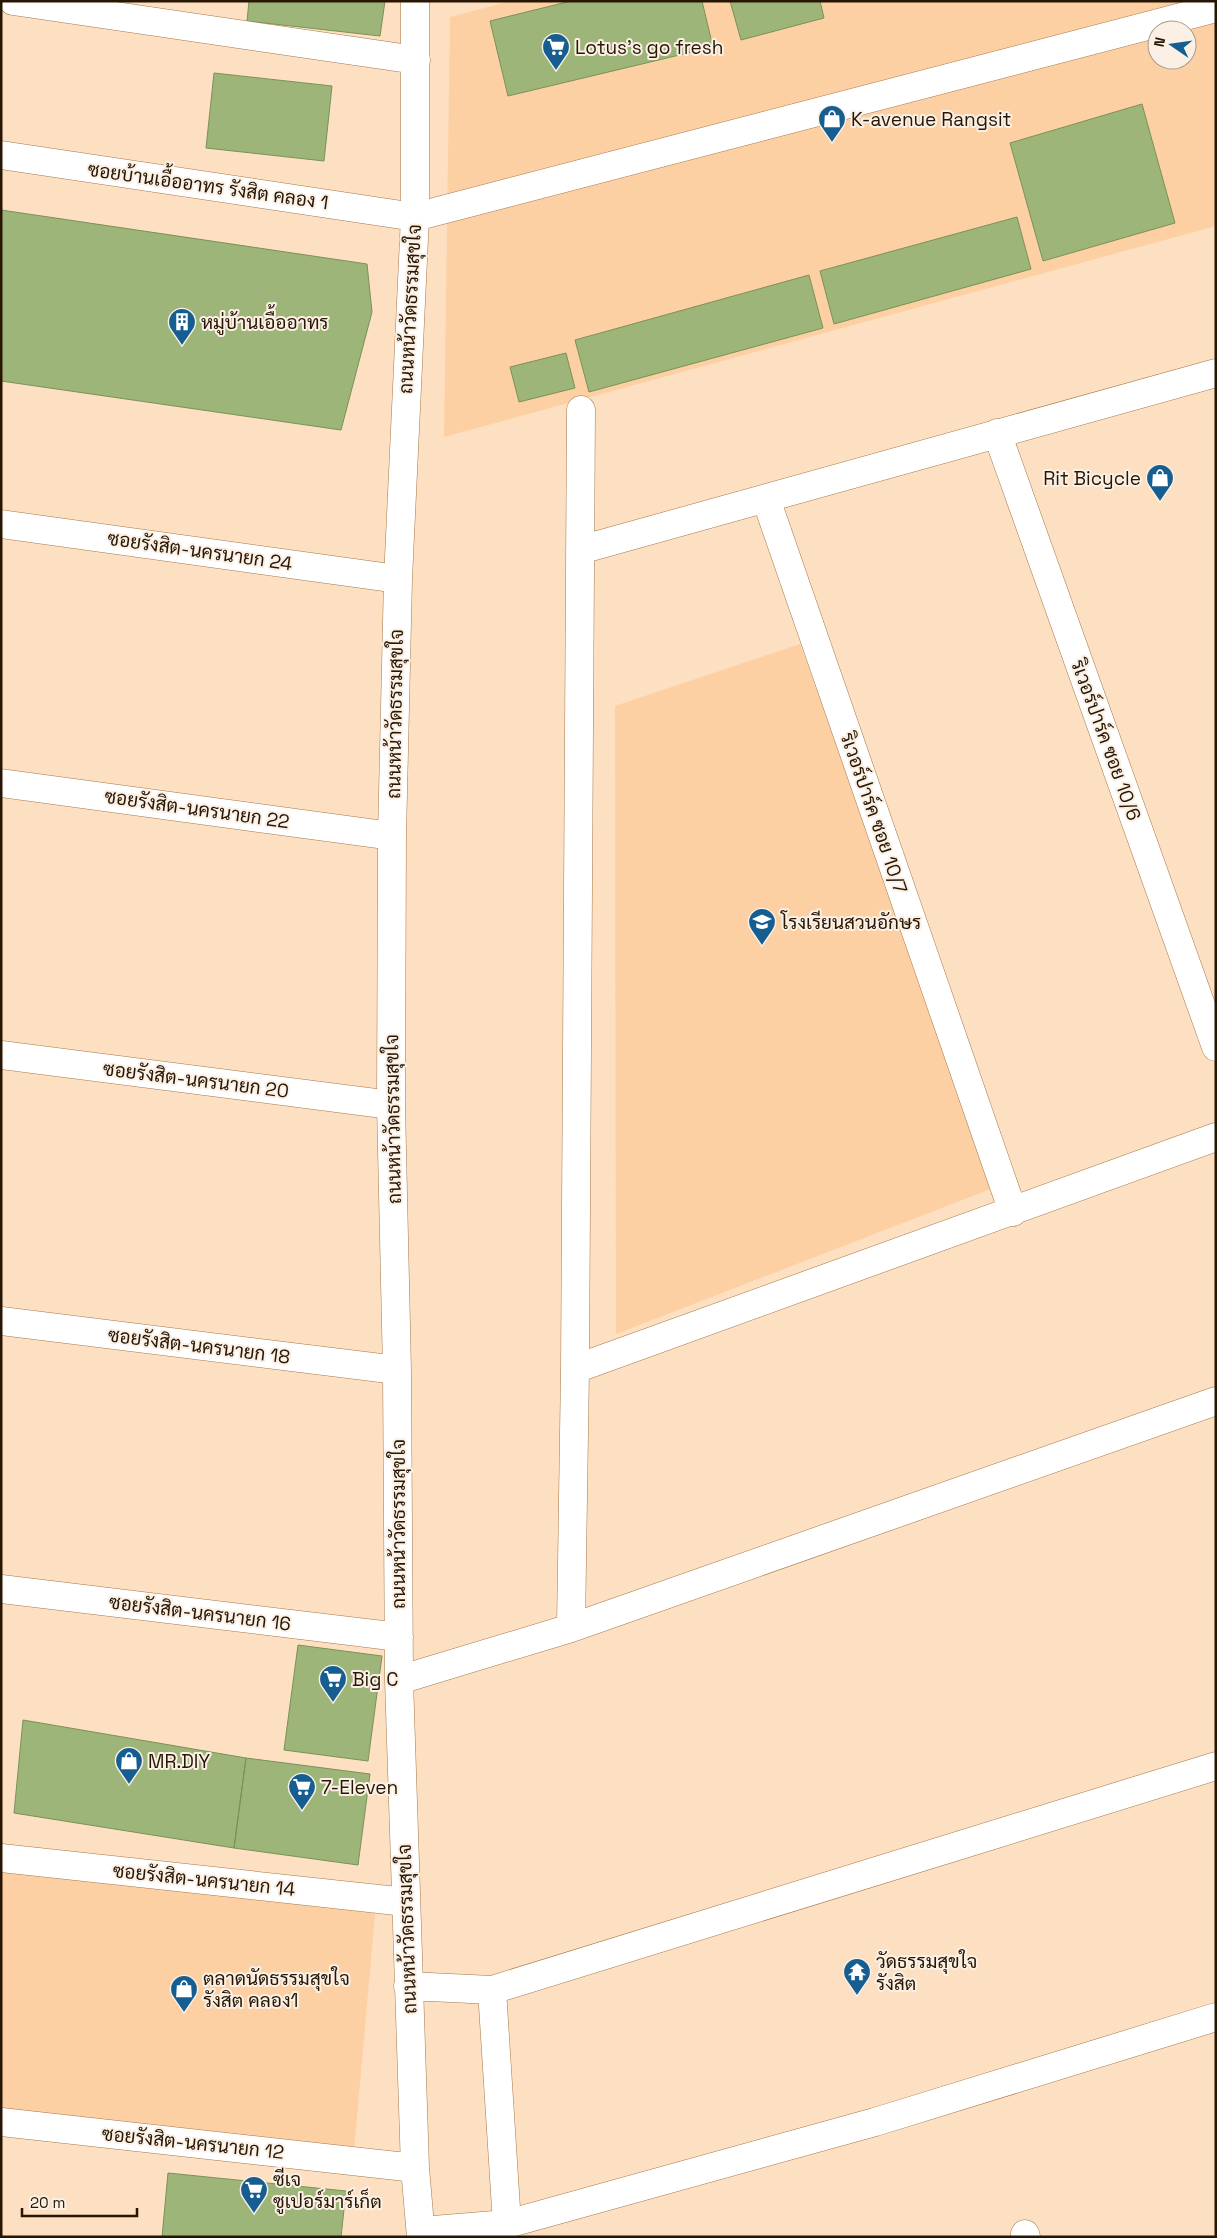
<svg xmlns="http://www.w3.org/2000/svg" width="1217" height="2238" viewBox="0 0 1217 2238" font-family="'Space Grotesk',Sarabun,sans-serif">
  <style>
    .built { fill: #fdd0a4; fill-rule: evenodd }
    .building { fill: #9eb579; stroke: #7b9157 }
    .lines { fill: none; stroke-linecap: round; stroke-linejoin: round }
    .minor-casing { stroke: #a67849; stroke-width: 29 }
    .minor { stroke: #fff; stroke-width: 28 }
    .labels { text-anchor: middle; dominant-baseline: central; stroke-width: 4; stroke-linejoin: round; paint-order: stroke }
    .poi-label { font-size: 19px; fill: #281603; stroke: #faf0e6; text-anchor: start }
    .street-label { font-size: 19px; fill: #281603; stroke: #faf0e6 }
  </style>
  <rect width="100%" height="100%" fill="#fddfc1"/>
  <path class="built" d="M511,1H1216V226L444,437L450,17ZM1157,30H1187V60H1157Z
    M800,644L996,1187L616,1334L615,706Z
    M1,1861L376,1904L353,2161L1,2122Z"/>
  <path class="building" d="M249,1H385L380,36L247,21Z
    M571,1H702L713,47L508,96L490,21Z
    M730,1H820L824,18L741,40Z
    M214,73L332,86L324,161L206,148Z
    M1142,104L1175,223L1043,261L1010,143Z
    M1,210L367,264L372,312L341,430L1,381Z
    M1017,217L1031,269L834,324L820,271Z
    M809,275L823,328L589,392L575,340Z
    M566,353L575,388L519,402L510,367Z
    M298,1645L382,1656L368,1761L284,1750Z
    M23,1720L246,1758L234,1848L14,1813Z
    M246,1758L370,1774L358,1865L234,1848Z
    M168,2173L346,2191L341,2237H162Z"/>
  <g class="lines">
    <defs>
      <path id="minor" d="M13,1L416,60
        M415,1V217L398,579L392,836L391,1105L397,1370L399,1680L415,2168L421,2237
        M1,155L415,217L1216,8
        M997,433L1216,1047
        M766,499L1013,1212
        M1,524L398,579
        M580,550L1216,373
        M1,783L392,836
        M1,1055L391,1105
        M1,1321L397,1370
        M575,1369L1216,1137
        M1,1589L399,1637
        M571,1628L575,1369L581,410
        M399,1680L571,1628L1216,1401
        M1,1858L406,1902
        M408,1986L492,1990L1216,1766
        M492,1990L507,2224
        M1,2122L415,2168
        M421,2231L507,2224L875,2122L1216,2017
        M1025,2234L1026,2237"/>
    </defs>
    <use href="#minor" class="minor-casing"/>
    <use href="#minor" class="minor"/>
  </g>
  <defs>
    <symbol id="supermarket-pin" viewBox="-11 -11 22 30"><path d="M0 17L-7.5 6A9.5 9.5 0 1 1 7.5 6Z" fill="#165e92" stroke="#faf0e6"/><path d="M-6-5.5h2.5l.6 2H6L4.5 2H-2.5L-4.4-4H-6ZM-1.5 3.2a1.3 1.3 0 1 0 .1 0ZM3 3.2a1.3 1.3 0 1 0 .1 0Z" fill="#fff"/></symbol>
    <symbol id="shop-pin" viewBox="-11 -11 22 30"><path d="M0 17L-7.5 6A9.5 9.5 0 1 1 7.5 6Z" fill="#165e92" stroke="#faf0e6"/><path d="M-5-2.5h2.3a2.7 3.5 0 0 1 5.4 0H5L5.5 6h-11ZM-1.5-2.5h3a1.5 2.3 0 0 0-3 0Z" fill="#fff"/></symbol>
    <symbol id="building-pin" viewBox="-11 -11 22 30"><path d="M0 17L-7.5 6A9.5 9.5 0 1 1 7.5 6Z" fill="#165e92" stroke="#faf0e6"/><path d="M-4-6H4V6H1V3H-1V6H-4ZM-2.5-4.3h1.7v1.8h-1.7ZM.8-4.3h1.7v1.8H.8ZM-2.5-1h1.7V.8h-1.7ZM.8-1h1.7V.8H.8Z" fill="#fff"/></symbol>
    <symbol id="school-pin" viewBox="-11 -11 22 30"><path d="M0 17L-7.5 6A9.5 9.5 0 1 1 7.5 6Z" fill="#165e92" stroke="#faf0e6"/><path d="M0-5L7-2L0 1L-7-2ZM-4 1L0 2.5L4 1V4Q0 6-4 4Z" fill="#fff"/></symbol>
    <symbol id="temple-pin" viewBox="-11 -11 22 30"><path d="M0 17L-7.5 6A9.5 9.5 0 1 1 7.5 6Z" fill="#165e92" stroke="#faf0e6"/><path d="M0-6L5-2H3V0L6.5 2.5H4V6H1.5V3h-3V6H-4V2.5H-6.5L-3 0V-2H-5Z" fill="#fff"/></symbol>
  </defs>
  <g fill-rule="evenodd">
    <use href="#supermarket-pin" x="540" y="31" width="32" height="43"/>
    <use href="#shop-pin" x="816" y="103" width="32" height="43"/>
    <use href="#building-pin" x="166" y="306" width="32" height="43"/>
    <use href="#shop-pin" x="1144" y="462" width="32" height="43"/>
    <use href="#school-pin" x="746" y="906" width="32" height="43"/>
    <use href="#supermarket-pin" x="317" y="1663" width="32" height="43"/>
    <use href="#shop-pin" x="113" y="1745" width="32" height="43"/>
    <use href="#supermarket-pin" x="286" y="1771" width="32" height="43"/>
    <use href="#temple-pin" x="841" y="1956" width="32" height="43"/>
    <use href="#shop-pin" x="168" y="1973" width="32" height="43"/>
    <use href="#supermarket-pin" x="238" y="2174" width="32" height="43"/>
  </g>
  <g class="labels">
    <g class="poi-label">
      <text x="575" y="47">Lotus's go fresh</text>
      <text x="851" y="119">K-avenue Rangsit</text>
      <text x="201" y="322">หมู่บ้านเอื้ออาทร</text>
      <text x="1141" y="478" text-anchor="end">Rit Bicycle</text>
      <text x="781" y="922">โรงเรียนสวนอักษร</text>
      <text x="352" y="1679">Big C</text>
      <text x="148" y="1761">MR.DIY</text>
      <text x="321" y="1787">7-Eleven</text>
      <text x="876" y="1961">วัดธรรมสุขใจ<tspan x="876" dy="22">รังสิต</tspan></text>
      <text x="203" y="1978">ตลาดนัดธรรมสุขใจ<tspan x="203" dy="22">รังสิต คลอง1</tspan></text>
      <text x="273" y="2179">ซีเจ<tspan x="273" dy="22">ซูเปอร์มาร์เก็ต</tspan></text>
    </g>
    <g class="street-label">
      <text transform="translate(208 186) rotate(8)">ซอยบ้านเอื้ออาทร รังสิต คลอง 1</text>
      <text transform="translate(410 309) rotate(-87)">ถนนหน้าวัดธรรมสุขใจ</text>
      <text transform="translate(200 551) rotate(8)">ซอยรังสิต-นครนายก 24</text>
      <text transform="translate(395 714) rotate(-89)">ถนนหน้าวัดธรรมสุขใจ</text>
      <text transform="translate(1106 740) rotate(70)">ริเวอร์ปาร์ค ซอย 10/6</text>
      <text transform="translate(197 809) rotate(8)">ซอยรังสิต-นครนายก 22</text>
      <text transform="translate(874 813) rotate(71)">ริเวอร์ปาร์ค ซอย 10/7</text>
      <text transform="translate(196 1080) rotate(7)">ซอยรังสิต-นครนายก 20</text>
      <text transform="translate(393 1119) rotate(-91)">ถนนหน้าวัดธรรมสุขใจ</text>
      <text transform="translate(199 1346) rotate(7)">ซอยรังสิต-นครนายก 18</text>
      <text transform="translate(398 1524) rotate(-90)">ถนนหน้าวัดธรรมสุขใจ</text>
      <text transform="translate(200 1613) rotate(7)">ซอยรังสิต-นครนายก 16</text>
      <text transform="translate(204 1880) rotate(6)">ซอยรังสิต-นครนายก 14</text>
      <text transform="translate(407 1929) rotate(-92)">ถนนหน้าวัดธรรมสุขใจ</text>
      <text transform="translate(193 2143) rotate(6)">ซอยรังสิต-นครนายก 12</text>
    </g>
  </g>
  <rect width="1217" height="2238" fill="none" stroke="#281603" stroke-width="5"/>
  <g transform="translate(1172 45) rotate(283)"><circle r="24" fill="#faf0e6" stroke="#a6998b"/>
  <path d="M0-4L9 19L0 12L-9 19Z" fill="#165e92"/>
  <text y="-8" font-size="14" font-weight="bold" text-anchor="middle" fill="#281603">N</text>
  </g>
  <path d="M22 2208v8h115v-8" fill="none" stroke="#281603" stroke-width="2.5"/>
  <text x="30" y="2208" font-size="15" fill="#281603" stroke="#faf0e6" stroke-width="4" paint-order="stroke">20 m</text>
</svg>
